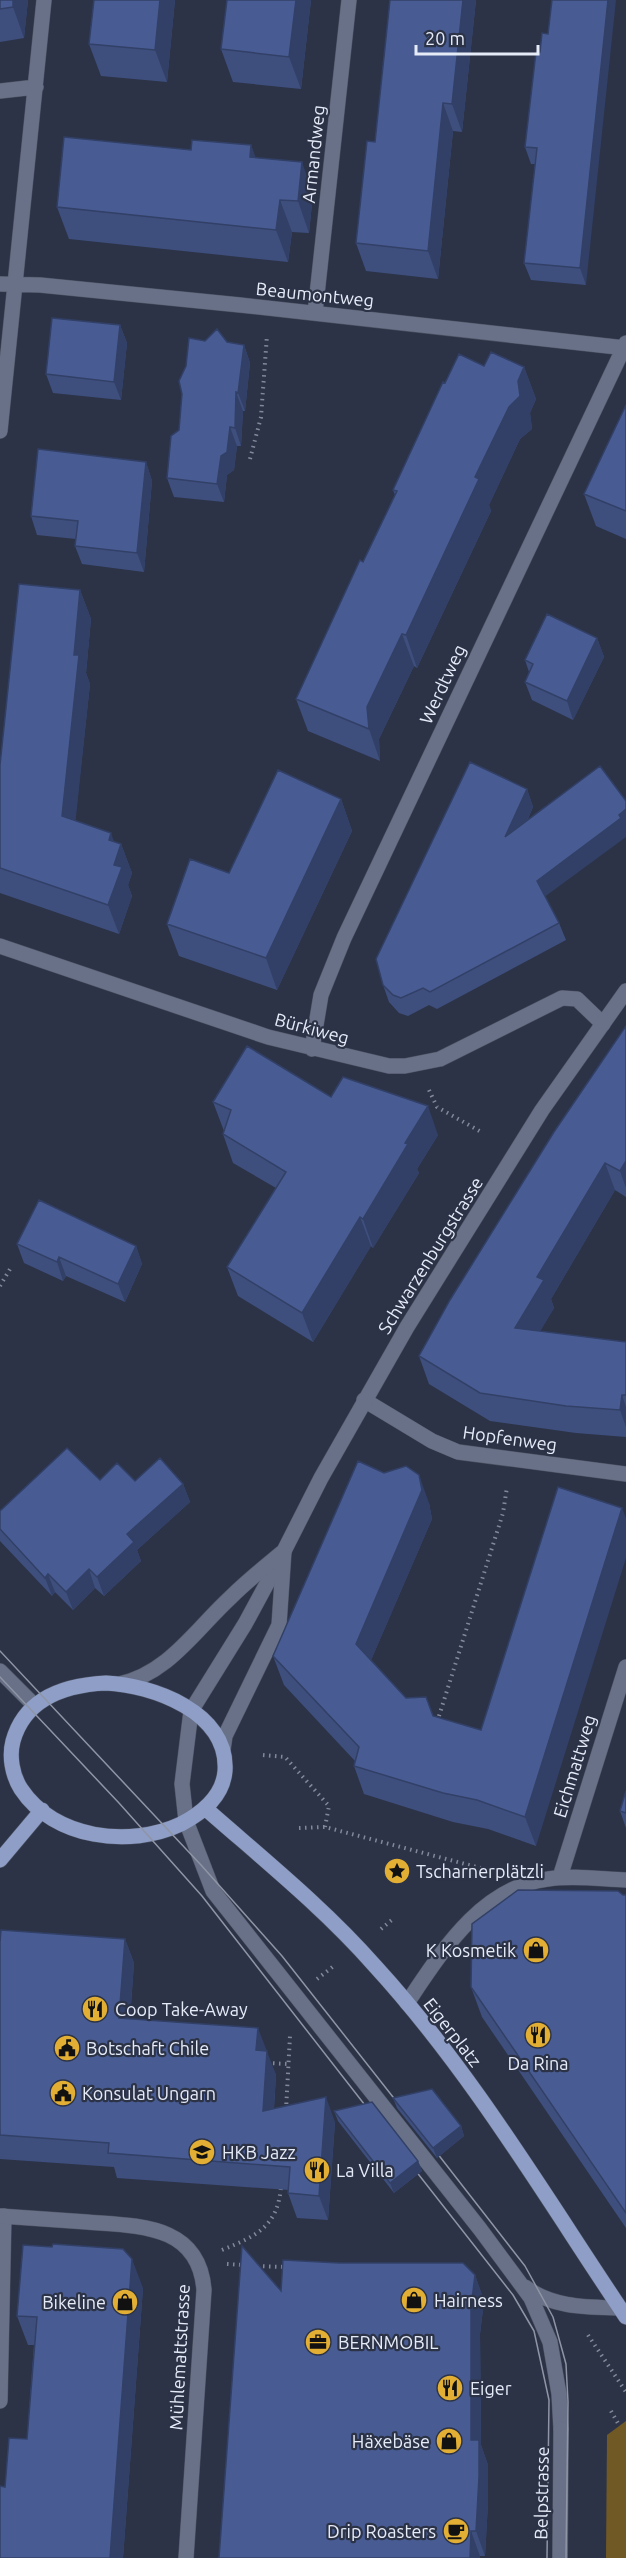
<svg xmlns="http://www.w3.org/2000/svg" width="626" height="2558" viewBox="0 0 626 2558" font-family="Ubuntu,sans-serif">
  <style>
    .green { fill: #715925 }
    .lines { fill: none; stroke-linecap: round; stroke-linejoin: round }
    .lane-casing { stroke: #4b5162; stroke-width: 16 }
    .street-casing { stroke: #4b5162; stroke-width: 16 }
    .secondary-casing { stroke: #4b5162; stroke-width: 16 }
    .primary-casing { stroke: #4b5162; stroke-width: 16 }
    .path { stroke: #83899a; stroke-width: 4; stroke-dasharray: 1.5 4.5; stroke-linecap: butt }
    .lane { stroke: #687187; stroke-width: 15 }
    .street { stroke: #687187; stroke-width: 15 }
    .secondary { stroke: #687187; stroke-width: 15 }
    .primary { stroke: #8e9ec6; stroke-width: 15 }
    .tram { stroke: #8f95a5; stroke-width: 1.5 }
    .wall { fill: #3e4f7e }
    .shaded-wall { fill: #324067 }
    .building { fill: #485c93; stroke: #324067; stroke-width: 1.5 }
    .labels { text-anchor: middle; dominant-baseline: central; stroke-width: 4.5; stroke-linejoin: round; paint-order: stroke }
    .street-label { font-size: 18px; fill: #e6ebf8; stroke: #2c3347 }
    .poi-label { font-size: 18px; fill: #e6ebf8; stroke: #2c3347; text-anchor: start }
  </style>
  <rect width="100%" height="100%" fill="#2c3347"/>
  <path class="green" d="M626,2421V2558H606L607,2435Z"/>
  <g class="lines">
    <defs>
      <path id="lane" d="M284,1552L245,1624L191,1711L182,1784L186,1821L213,1891L480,2229L531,2298L550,2342L559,2394L561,2429
        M525,2287C553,2308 588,2307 620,2308
        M0,2401L4,2216"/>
      <path id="street" d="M0,91L36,87
        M0,284L40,285L240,305L626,348
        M315,313L349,0
        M0,431L44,0
        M0,946L268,1037L389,1066H405L440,1059L562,998L577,999L603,1024
        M312,1049L321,995L344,938L626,343
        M364,1400L432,1441L458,1452L626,1474
        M560,1877L626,1667
        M407,2003C441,1953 481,1887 548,1879C573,1875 600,1879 626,1880
        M0,2216C29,2218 58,2220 87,2222C138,2226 199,2224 204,2290L186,2558
        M560,2558L561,2429"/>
      <path id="secondary" d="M0,1671L34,1705
        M119,1684C168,1674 196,1629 231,1597C248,1580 266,1566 284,1551
        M223,1750L225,1736L279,1625L284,1551L321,1478L407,1327L542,1110L626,991"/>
      <path id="primary" d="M106,1683C152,1685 229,1712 225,1771C223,1796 202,1813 181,1824C130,1848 54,1839 21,1789C12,1775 9,1756 13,1741C25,1698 65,1685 106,1683Z
        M205,1808C263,1859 324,1908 375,1966C472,2072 546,2198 626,2317
        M0,1860L42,1810"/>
    </defs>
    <use href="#lane" class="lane-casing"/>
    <use href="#street" class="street-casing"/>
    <use href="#secondary" class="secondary-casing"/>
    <use href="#primary" class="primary-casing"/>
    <path class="path" d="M250,459L261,417L267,335
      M429,1090L437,1107L483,1133
      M0,1286L10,1269
      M439,1716L503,1513L507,1487
      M263,1755L285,1757L329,1806L325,1827
      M299,1828L325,1827L488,1870
      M381,1929L393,1919
      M317,1979L335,1965
      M267,2063L288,2064
      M286,2110L290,2036
      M222,2250C256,2236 278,2227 281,2186
      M227,2264L243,2265
      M257,2266L285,2267
      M588,2335L626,2392
      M611,2411L619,2425"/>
    <use href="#lane" class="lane"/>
    <use href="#street" class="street"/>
    <use href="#secondary" class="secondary"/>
    <use href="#primary" class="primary"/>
    <path class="tram" d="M0,1651L201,1865L282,1956L404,2111
      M0,1677L119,1803L202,1896L375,2118
      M430,2144L525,2266L553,2317L566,2364L568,2402L566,2558
      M408,2161L513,2295L534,2331L549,2400L547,2558"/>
  </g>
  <path class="wall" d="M0,0H28L24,38L0,42Z
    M94,0H175L167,82L101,76L89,44Z
    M227,0H311L301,89L233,82L221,49Z
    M390,0H476L462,132L453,131L438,279L366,271L356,243L375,142Z
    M536,52L586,285L531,280L524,263L535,164H531L525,147Z
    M251,145L255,157L313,194L309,233L292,232L288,262L69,239L57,207L191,150Z
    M120,325L127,343L121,400L53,393L46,374Z
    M227,342L244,345L250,363L245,411H243L241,446H237L234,470L227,475L224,502L174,497L167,478Z
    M484,366L524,367L536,399L530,413L532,429L520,439L489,505L491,511L417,668L414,666L379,739L380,761L308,731L296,699L395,495L393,490L445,383Z
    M626,405V539L596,526L584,494Z
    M146,462L152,481L144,572L82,564L75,546L76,539L37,535L31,516Z
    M80,590L91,619L86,673L90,684L75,821L115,842L121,844L132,873L128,885L132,896L119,934L0,893V765Z
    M597,638L604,657L573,720L532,700L525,682L529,672L525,660Z
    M527,789L533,807L527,821L545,897L559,923L566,940L437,1009L429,1005L408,1016L399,1013L389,1002L383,985Z
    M341,799L352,831L277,990L179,956L167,924L229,873Z
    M626,1026V1197L615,1190L551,1299L554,1308L540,1331L626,1342V1437L576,1433L490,1421L429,1384L419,1356Z
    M331,1097L438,1135L417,1169L419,1173L373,1248L371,1246L313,1342L238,1296L227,1267L276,1188L233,1163L223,1134L224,1131L213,1102Z
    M17,1244L136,1246L142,1264L125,1302L66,1276L63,1281L24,1263Z
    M384,1473L429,1503L432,1519L371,1660L406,1698L433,1716L481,1730L558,1487L536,1846L488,1829L453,1822L364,1794L354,1766L355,1761L284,1685L273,1656Z
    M100,1480L135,1481L183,1484L190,1502L137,1550L141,1561L104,1596L95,1588L73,1610L55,1592L52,1596L0,1541V1511Z
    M626,1791V1828L620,1811Z
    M623,1895H626V2228L482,2017L471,1987Z
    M125,1939L134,1963L130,2019L266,2051L276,2075L274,2109L335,2122L328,2220L297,2218L288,2193L289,2190L117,2178L114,2167L0,2159V1942Z
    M393,2098L461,2126L464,2136L437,2158L397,2108Z
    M334,2111L418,2161L422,2171L394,2193L338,2121Z
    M475,2275L484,2301L480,2334L481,2445L488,2465V2503L485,2556H480V2558H219L281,2291Z
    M143,2288L123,2558H0L5,2487L27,2439L34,2345H28L17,2316Z"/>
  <path class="shaded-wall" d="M13,0H28L24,38L13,7Z
    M160,0H175L167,82L155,50Z
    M296,0H311L301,89L289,57Z
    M463,0H476L462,132L452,104Z
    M608,0H616L586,285L580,268Z
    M443,103L453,131L438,279L428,251Z
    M251,145L263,178L250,157Z
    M302,162L313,194L309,233L298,201Z
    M280,200L292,232L288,262L276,230Z
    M120,325L127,343L121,400L114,382Z
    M244,345L250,363L245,411L238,393Z
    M524,367L536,399L530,413L532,429L520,439L489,505L491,511L417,668L406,635Z
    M236,392L243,411L241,446L235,428Z
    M230,427L237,446L234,470L227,475L224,502L217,484L221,456Z
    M146,462L152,481L144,572L137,553Z
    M80,590L91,619L86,673L90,684L73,845L62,816L74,655Z
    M402,634L414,666L379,739L380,761L369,729L367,707Z
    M597,638L604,657L573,720L567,701Z
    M527,789L533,807L511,854L505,837Z
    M341,799L352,831L277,990L266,958Z
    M626,809V837L543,898L537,881Z
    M111,833L118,853L121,844L132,873L128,885L132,896L119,934L108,905L114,865L109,840Z
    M428,1106L438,1135L417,1169L419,1173L373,1248L363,1219L405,1143Z
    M626,1161V1188L620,1171Z
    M605,1163L615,1190L551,1299L554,1308L525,1356L515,1328L537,1277Z
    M360,1217L371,1246L313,1342L302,1313Z
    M136,1246L142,1264L125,1302L118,1284Z
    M59,1257L66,1276L63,1281L57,1262Z
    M622,1395L626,1407V1427L620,1410Z
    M419,1475L429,1503L432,1519L366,1672L356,1644Z
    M183,1484L190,1502L137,1550L141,1561L104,1596L97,1577L127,1534Z
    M622,1508L626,1518V1558L536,1846L525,1817Z
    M89,1569L95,1588L73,1610L66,1592Z
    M48,1574L55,1592L52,1596L45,1578Z
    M125,1939L134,1963L128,2043L119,2018Z
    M258,2028L276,2075L272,2136L263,2111L256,2050Z
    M326,2097L335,2122L328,2220L319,2196Z
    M461,2126L464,2136L437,2158L433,2148Z
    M418,2161L422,2171L394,2193L390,2183Z
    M132,2259L143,2288L123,2558H110Z
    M475,2275L484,2301L480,2334L481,2445L488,2465V2503L485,2556L476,2531L471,2440V2308Z
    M471,2531L480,2556V2558H470Z"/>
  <path class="building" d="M0,0H13V7L0,9Z
    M94,0H160L155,50L89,44Z
    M227,0H296L289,57L221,49Z
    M390,0H463L452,104L443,103L428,251L356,243L367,141L375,142Z
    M552,0H608L580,268L524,263L537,148L525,147L536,52H540L542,33L548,34Z
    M64,137L191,150L192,140L251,145L250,157L302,162L298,201L280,200L276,230L57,207Z
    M52,318L120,325L114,382L46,374Z
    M217,329L227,342L244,345L238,393L236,392L235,428L230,427L227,452L221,456L217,484L167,478L171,436L179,430L182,394L179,381L186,366L189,338L205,341Z
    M491,352L524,367L518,381L520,396L509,407L475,477L479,479L406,635L402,634L367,707L369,729L296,699L360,560L363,562L397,491L393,490L443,382L445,383L459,354L484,366Z
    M626,405V511L584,494Z
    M38,449L146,462L137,553L75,546L78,521L31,516Z
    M19,584L80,590L74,655H79L62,816L111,833L109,840L121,844L114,865L122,867L108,905L0,868V765Z
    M547,614L597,638L567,701L525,682L533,664L525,660Z
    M470,762L527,789L505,837L600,766L626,801V809L619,815L621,818L537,881L559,923L430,992L423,988L401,998L393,995L383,985L376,959Z
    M278,770L341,799L266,958L167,924L190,859L229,873Z
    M626,1026V1161L620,1171L605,1163L537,1277L544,1280L515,1328L626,1342V1395H622L620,1410L566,1406L480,1393L419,1356L450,1300L554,1132Z
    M247,1046L331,1097L343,1077L428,1106L405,1143L408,1144L363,1219L360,1217L302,1313L227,1267L286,1172L223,1134L231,1110L213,1102Z
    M39,1200L136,1246L118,1284L59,1257L57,1262L17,1244Z
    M67,1448L100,1480L117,1463L135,1481L160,1458L183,1484L127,1534L134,1542L97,1577L89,1569L66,1592L48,1574L45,1578L0,1529V1511Z
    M358,1461L384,1473L406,1466L419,1475L422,1490L356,1644L406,1698L426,1697L433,1716L481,1730L558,1487L622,1508L525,1817L477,1800L443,1793L354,1766L359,1747L273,1656Z
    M626,1791V1813L620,1811Z
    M518,1890L618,1891L623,1895H626V2213L471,1987L472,1924Z
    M1,1930L125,1939L119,2018L258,2028L256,2050L267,2051L263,2111L326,2097L319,2196L288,2193L290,2167L108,2153L109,2143L0,2135V1942Z
    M432,2089L461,2126L433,2148L393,2098Z
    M372,2102L418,2161L390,2183L334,2111Z
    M53,2244L123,2249L132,2259L110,2558H0V2486L5,2487L9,2438L27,2439L37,2317L17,2316L23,2245L52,2247Z
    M242,2246L281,2291L283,2260L339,2263H463L475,2275L471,2308V2440H479V2477L476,2531H471L470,2558H219Z"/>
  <defs>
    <symbol id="sight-disc" viewBox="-11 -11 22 22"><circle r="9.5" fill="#e2af34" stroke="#2c3347"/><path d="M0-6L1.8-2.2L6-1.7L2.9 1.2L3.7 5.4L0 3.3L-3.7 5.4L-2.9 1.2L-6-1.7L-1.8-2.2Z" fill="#111"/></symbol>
    <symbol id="shop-disc" viewBox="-11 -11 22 22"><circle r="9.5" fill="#e2af34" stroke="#2c3347"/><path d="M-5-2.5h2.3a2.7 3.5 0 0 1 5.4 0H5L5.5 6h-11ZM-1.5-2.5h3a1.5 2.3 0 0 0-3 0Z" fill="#111"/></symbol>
    <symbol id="restaurant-disc" viewBox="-11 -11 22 22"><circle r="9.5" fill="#e2af34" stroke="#2c3347"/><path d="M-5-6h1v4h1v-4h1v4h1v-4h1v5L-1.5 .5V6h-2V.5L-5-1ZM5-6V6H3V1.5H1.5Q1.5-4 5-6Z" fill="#111"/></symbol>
    <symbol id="civic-disc" viewBox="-11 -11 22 22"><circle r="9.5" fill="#e2af34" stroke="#2c3347"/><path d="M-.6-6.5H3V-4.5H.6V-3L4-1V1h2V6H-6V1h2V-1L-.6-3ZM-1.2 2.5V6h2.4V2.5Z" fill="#111"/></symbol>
    <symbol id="university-disc" viewBox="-11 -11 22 22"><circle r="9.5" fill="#e2af34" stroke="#2c3347"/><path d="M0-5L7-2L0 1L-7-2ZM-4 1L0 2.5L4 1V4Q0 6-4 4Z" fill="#111"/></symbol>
    <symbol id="office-disc" viewBox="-11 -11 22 22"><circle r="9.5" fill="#e2af34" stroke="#2c3347"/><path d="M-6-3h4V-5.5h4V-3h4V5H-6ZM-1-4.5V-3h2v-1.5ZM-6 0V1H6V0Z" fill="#111"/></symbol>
    <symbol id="cafe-disc" viewBox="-11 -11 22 22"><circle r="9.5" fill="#e2af34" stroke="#2c3347"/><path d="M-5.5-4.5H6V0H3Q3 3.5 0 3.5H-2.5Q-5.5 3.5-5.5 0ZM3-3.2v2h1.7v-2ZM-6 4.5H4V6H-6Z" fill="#111"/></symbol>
  </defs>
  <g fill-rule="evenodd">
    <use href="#sight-disc" x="382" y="1856" width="30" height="30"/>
    <use href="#shop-disc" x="521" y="1935" width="30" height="30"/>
    <use href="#restaurant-disc" x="80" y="1994" width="30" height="30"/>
    <use href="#restaurant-disc" x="523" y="2020" width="30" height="30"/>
    <use href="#civic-disc" x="52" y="2033" width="30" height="30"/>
    <use href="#civic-disc" x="48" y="2078" width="30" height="30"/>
    <use href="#university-disc" x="187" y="2137" width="30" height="30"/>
    <use href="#restaurant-disc" x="302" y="2155" width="30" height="30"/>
    <use href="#shop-disc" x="399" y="2285" width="30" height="30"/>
    <use href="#shop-disc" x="110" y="2287" width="30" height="30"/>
    <use href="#office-disc" x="303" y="2327" width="30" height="30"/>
    <use href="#restaurant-disc" x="435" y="2373" width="30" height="30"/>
    <use href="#shop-disc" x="434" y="2426" width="30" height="30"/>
    <use href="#cafe-disc" x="441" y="2516" width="30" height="30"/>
  </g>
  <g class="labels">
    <g class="street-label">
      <text transform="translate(313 154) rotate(-84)">Armandweg</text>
      <text transform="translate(315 294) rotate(6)">Beaumontweg</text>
      <text transform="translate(442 684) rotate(-65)">Werdtweg</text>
      <text transform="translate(312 1028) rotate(15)">Bürkiweg</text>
      <text transform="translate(430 1255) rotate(-58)">Schwarzenburgstrasse</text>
      <text transform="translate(510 1438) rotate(8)">Hopfenweg</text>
      <text transform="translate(574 1766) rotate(-73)">Eichmattweg</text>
      <text transform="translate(453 2032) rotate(52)">Eigerplatz</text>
      <text transform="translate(179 2357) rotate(-87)">Mühlemattstrasse</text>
      <text transform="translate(541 2493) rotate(-89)">Belpstrasse</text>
    </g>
    <g class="poi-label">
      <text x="416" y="1871">Tscharnerplätzli</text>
      <text x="516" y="1950" text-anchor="end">K Kosmetik</text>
      <text x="115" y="2009">Coop Take-Away</text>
      <text x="86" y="2048">Botschaft Chile</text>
      <text x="538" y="2063" text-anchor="middle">Da Rina</text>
      <text x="82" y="2093">Konsulat Ungarn</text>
      <text x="222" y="2152">HKB Jazz</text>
      <text x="336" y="2170">La Villa</text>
      <text x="434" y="2300">Hairness</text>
      <text x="106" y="2302" text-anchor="end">Bikeline</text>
      <text x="338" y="2342">BERNMOBIL</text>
      <text x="470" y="2388">Eiger</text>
      <text x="430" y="2441" text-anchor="end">Häxebäse</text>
      <text x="436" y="2531" text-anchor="end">Drip Roasters</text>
    </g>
  </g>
  <path d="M416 45v9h122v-9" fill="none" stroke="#e6ebf8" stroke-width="3"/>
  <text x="425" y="45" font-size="18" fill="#e6ebf8" stroke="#2c3347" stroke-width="4.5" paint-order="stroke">20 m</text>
</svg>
